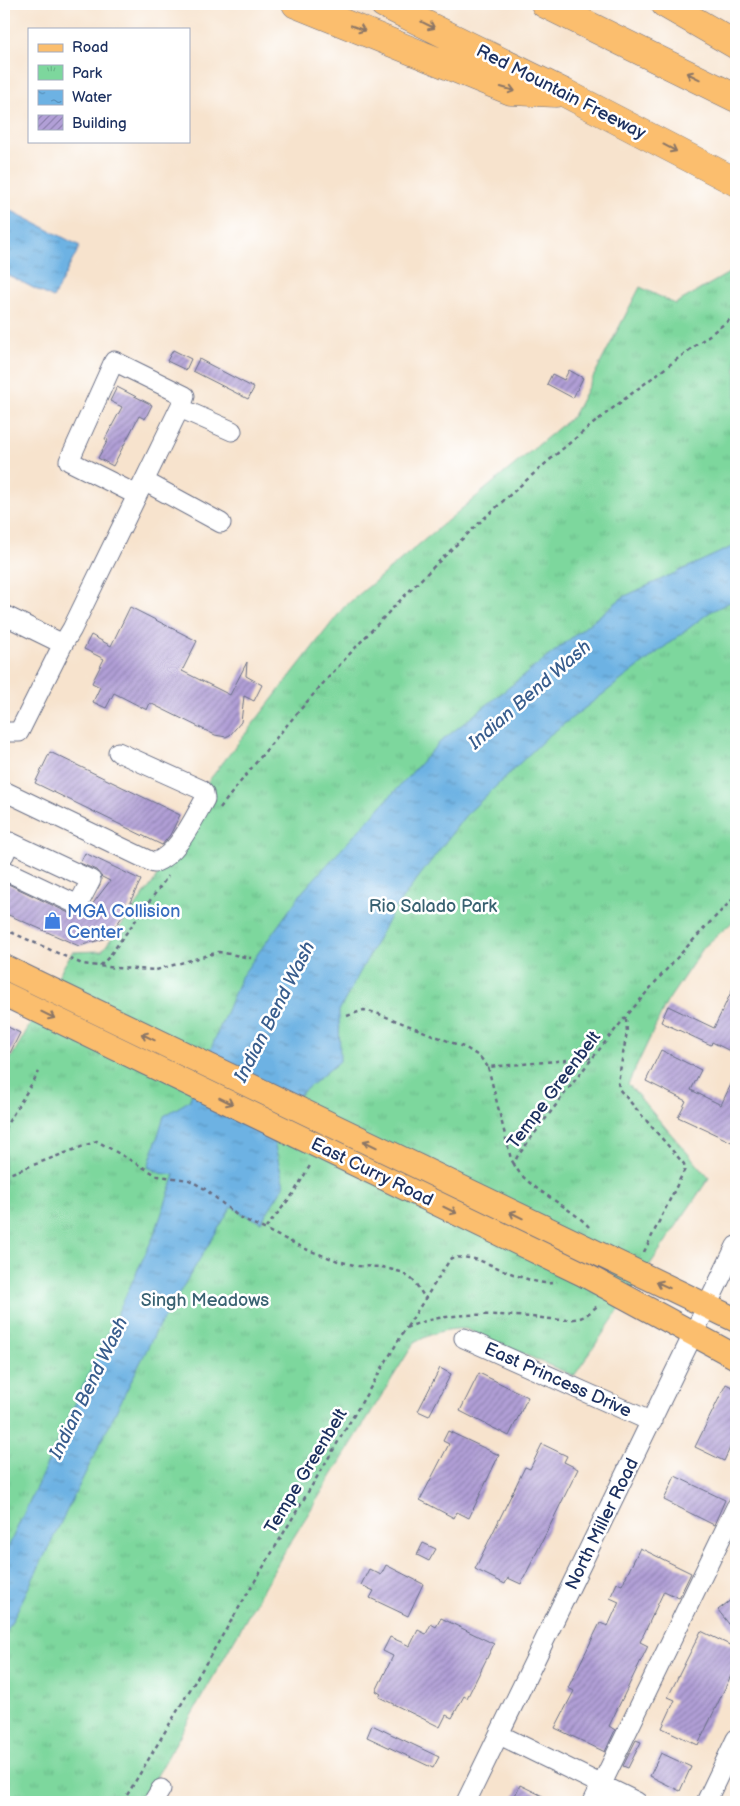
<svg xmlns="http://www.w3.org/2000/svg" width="740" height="1806" viewBox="0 0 740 1806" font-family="'Balsamiq Sans',sans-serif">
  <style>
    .park { fill: url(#park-tufts); stroke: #4c837e }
    .water { fill: url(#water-ripples); stroke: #4470a0 }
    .building { fill: url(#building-hatch) }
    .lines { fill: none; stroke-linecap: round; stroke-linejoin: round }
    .minor-casing { stroke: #686e85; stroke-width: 21 }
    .major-casing { stroke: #686e85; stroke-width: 26 }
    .highway-casing { stroke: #686e85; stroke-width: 29 }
    .path { stroke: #686e85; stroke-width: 2.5; stroke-dasharray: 4 4; stroke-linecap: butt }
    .minor { stroke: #fff; stroke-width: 19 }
    .major { stroke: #fbbe6e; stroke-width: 24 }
    .highway { stroke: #fbbe6e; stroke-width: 28 }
    .oneway { stroke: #8b7666 }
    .labels { text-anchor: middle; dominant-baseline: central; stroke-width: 5; stroke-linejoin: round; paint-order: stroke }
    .street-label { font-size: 18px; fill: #1b2f5e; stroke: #fff }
    .park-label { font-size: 18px; fill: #386171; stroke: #fff }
    .shop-label { font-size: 18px; fill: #366cbe; stroke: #fff; text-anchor: start }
    .water-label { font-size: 19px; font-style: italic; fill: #385d8d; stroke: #fff }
  </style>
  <defs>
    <pattern id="park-tufts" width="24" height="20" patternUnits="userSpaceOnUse" patternTransform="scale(1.25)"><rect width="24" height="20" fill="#7dd79d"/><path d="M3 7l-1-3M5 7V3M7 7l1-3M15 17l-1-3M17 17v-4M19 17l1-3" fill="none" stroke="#6bb98a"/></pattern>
    <pattern id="water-ripples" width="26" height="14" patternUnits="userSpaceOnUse" patternTransform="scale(1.25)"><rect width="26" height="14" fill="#6db2e3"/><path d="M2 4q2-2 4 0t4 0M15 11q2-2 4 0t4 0" fill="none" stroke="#5991bb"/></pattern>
    <pattern id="building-hatch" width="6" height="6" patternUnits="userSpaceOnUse" patternTransform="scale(1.25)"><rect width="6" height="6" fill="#b19fd6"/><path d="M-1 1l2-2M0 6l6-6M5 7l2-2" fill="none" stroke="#8f82b1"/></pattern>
  </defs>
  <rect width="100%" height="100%" fill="#fff"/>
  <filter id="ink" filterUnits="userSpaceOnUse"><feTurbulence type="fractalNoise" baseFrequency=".02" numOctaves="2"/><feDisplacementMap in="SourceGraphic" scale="10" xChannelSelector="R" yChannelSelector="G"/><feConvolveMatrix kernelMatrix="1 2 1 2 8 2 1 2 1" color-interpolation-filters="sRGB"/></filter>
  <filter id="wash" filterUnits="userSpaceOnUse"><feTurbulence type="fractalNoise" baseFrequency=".0096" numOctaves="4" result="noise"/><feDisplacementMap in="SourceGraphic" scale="20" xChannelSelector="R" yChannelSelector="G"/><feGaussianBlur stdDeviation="1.12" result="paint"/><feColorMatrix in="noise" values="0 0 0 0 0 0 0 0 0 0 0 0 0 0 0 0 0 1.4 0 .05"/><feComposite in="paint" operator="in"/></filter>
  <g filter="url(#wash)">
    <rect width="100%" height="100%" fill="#f7e3cd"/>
    <path class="park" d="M736,269V919L704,947L667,1002L628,1084L709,1178L574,1376L466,1329C446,1328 432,1333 414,1343L282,1556L142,1802H4V1070L72,952L102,951L152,884L174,850L207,783L344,607L573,416L640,287L675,304Z"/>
    <path class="water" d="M4,207L80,246L53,298L4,273Z
      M736,545V599L710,612L547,737L465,816L393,911L339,1011L340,1061L299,1095L274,1142L284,1186L261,1222L241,1213L232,1206L156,1331L4,1637V1556L155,1233L175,1175L160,1173L148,1167L164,1116L189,1101L241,977L303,891L440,742L623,597Z"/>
    <g id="blocks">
      <path class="building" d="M173,350L191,359L186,370L167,361Z
        M199,359L254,388L248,399L193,371Z
        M569,370L583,378L573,398L547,384L552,374L564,380Z
        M117,387L152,405L145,419L139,416L113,466L98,458L108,440L105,439L122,407L110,401Z
        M130,607L197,641L182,671L230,695L247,662L246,676L262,685L254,701L244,696L241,722L230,735L226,737L215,735L150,703L147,710L114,693L106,708L93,702L100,687L92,683L104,659L84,649L91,635L111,646Z
        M50,752L180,815L170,835L162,845L35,783Z
        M85,853L141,880L130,902L132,903L107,938L79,946L4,913V882L73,915L85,914L110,881L102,877L96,870L80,863Z
        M736,982V1054L712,1042L711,1045L661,1022L668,1006L714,1028Z
        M4,1025L20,1033L4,1065Z
        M661,1050L701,1070L691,1090L721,1105L736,1074V1144L678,1117L686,1101L646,1081Z
        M440,1368L451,1374L429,1416L418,1411Z
        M479,1373L528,1397L509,1436L460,1411Z
        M726,1384L736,1389V1435L724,1461L695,1447Z
        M448,1431L499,1455L469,1518L457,1512L454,1518L420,1500L449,1444L443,1441Z
        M542,1444L567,1456L564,1462L578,1469L521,1584L508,1578L505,1584L475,1569L525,1467L530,1469Z
        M675,1476L725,1500L714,1525L664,1500Z
        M423,1543L436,1549L429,1561L417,1555Z
        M640,1548L691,1573L679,1598L664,1591L640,1642L648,1646L609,1726L615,1730L605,1752L555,1728L574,1691L568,1688L600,1623L608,1626L619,1602L610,1598L617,1583L622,1585Z
        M386,1565L423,1584L408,1616L370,1598L374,1591L361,1585L369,1569L381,1575Z
        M736,1596V1633L718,1610Z
        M441,1618L494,1644L467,1698L464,1696L452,1718L446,1715L440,1727L379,1697L381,1694L376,1691L393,1656L383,1651L390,1637L410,1646L418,1630L426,1634L431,1624L436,1627Z
        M701,1631L736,1648V1665L698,1745L662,1728L675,1700L668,1697Z
        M372,1725L439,1757L433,1768L367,1737Z
        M636,1740L641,1742L628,1768L623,1766Z
        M661,1753L691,1767L680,1791L650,1776Z
        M520,1785L555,1802H512Z"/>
    </g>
  </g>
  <g filter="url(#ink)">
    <use href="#blocks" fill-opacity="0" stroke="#686e85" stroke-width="1"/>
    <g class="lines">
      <defs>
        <path id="minor" d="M180,408L232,431
          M144,481L221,523
          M4,615L63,644L19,732H4
          M63,644L72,629L184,399L185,396L114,361L69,461L137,495
          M4,791L154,863C178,854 193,820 205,799L204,793L200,789L118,752
          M4,855L10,842L91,880L78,905L4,870
          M464,1338L652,1422
          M500,1735L637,1802
          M153,1802L161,1789
          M466,1802L736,1246
          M593,1802L736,1507
          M706,1802L736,1739"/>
        <path id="major" d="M4,967L736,1320
          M4,994L583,1274L736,1357"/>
        <path id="highway" d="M296,4L511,91L556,93
          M384,4L565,93L736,182
          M545,4L736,98
          M665,4L736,45"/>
      </defs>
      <use href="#minor" class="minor-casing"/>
      <use href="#major" class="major-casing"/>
      <use href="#highway" class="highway-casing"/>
      <path class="path" d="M220,808C322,676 438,554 566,446C621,400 679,358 736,315
        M4,929L82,964L116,968L156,970L219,952L251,958
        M100,966L108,958L168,876
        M347,1016L364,1010L379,1014L466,1048L480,1057L488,1067
        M626,1019L627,1032L618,1082L619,1089L684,1164L685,1169L643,1254
        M4,1129L39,1072
        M514,1164L511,1159L488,1067L591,1058
        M4,1176L97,1141L158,1176L189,1180L205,1189L239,1217L308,1250L338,1261L358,1266L382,1267L401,1272L414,1281L425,1298
        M589,1227C570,1206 524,1187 514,1164L517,1157C585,1065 655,976 736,896
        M266,1228L293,1194L311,1164
        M407,1327L451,1258C460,1257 469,1257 478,1260C497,1266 539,1289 557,1282
        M74,1802L77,1799
        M123,1802L406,1328C444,1311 490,1314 531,1317C547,1318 564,1322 580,1318C587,1316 593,1309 599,1305"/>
      <use href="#minor" class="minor"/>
      <use href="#major" class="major"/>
      <use href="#highway" class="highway"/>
    </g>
    <defs><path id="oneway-shaft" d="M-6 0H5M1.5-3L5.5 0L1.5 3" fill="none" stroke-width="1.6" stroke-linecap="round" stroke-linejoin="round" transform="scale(1.25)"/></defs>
    <g class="oneway">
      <use href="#oneway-shaft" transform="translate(428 25) rotate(26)"/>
      <use href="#oneway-shaft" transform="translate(358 28) rotate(21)"/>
      <use href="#oneway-shaft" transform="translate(693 76) rotate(-154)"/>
      <use href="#oneway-shaft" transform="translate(508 89) rotate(16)"/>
      <use href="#oneway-shaft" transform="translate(670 148) rotate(28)"/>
      <use href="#oneway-shaft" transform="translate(48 1015) rotate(26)"/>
      <use href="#oneway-shaft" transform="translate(148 1037) rotate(-154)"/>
      <use href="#oneway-shaft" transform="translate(226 1101) rotate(26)"/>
      <use href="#oneway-shaft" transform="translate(370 1144) rotate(-154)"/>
      <use href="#oneway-shaft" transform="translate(450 1210) rotate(26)"/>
      <use href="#oneway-shaft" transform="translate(516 1215) rotate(-154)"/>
      <use href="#oneway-shaft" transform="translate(663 1285) rotate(-155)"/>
    </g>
  </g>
  <defs>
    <symbol id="shop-bare" viewBox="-9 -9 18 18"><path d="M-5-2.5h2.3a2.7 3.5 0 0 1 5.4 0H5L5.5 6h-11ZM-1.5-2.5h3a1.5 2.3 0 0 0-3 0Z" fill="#3f7fe0" stroke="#fff" stroke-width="2.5" paint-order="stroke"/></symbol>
  </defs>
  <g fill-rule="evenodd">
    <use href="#shop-bare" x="40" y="908" width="25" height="25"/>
  </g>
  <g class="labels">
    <g class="street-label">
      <text transform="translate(561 92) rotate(27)">Red Mountain Freeway</text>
      <text transform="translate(554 1090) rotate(-53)">Tempe Greenbelt</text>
      <text transform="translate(372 1172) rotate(26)">East Curry Road</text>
      <text transform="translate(558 1380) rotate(24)">East Princess Drive</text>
      <text transform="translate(306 1471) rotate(-59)">Tempe Greenbelt</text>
      <text transform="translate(602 1524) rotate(-64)">North Miller Road</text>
    </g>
    <g class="park-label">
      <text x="433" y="906">Rio Salado Park</text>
      <text x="205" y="1300">Singh Meadows</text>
    </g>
    <g class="shop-label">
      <text x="67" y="911">MGA Collision<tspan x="67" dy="21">Center</tspan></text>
    </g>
    <g class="water-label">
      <text transform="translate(530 695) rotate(-41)">Indian Bend Wash</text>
      <text transform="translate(275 1012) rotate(-63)">Indian Bend Wash</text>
      <text transform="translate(89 1388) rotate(-64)">Indian Bend Wash</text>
    </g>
  </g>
  <rect width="740" height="1806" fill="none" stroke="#fff" stroke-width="20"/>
  <rect x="28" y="28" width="162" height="115" fill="#ffffff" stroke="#a4acbf"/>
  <rect x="38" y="44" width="25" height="8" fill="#fbbe6e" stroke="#a4acbf"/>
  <text x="72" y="52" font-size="15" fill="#1b2f5e">Road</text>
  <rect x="38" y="65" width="25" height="15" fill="url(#park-tufts)" stroke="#a4acbf"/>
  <text x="72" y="78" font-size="15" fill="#1b2f5e">Park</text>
  <rect x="38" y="90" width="25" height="15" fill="url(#water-ripples)" stroke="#a4acbf"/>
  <text x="72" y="102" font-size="15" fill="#1b2f5e">Water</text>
  <rect x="38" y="115" width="25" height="15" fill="url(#building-hatch)" stroke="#a4acbf"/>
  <text x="72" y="128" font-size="15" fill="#1b2f5e">Building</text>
</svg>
